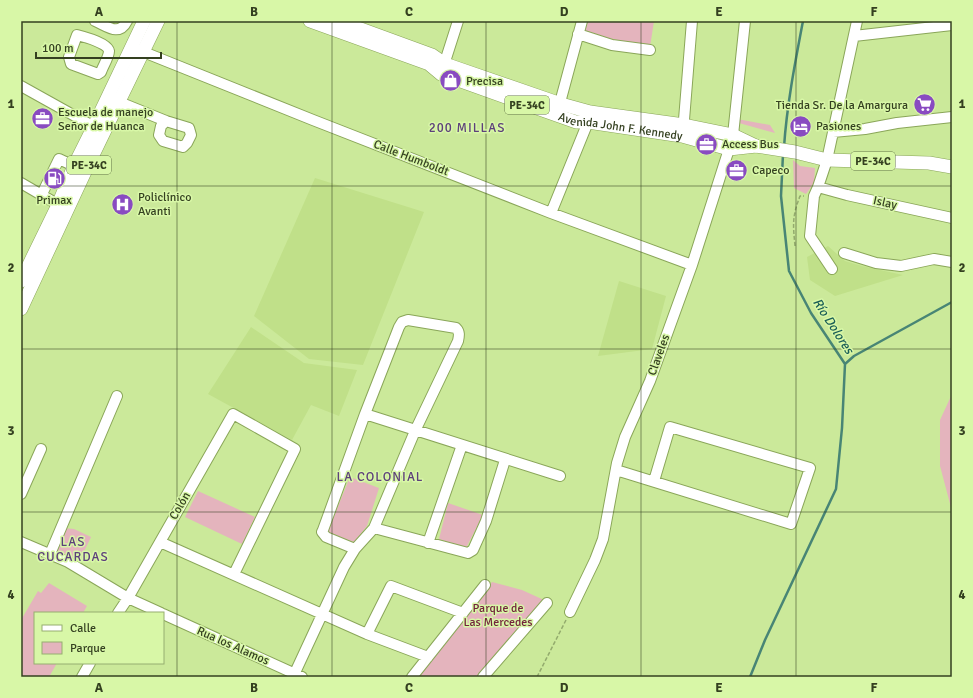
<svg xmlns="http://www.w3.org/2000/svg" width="973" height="698" viewBox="0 0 973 698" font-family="Signika,sans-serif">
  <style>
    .built { fill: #c0e089 }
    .green { fill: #e4b4bd }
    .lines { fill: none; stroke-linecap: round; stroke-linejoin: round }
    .stream { stroke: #488575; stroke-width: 2.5 }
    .minor-casing { stroke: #8aa659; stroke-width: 12 }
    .major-casing { stroke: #8aa659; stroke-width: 14 }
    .path { stroke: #93ab6d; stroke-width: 1.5; stroke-dasharray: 4 2; stroke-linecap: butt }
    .minor { stroke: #fff; stroke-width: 10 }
    .major { stroke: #fff; stroke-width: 13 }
    .grid { fill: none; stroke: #344020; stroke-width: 1; stroke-opacity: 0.55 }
    .labels { text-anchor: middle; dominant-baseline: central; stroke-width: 3; stroke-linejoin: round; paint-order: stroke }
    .shield { fill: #d8f7a7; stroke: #657748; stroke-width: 1 }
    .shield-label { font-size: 11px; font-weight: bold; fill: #344020 }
    .poi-label { font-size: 12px; fill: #344020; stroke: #d8f7a7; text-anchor: start }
    .street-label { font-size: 12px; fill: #344020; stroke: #d8f7a7 }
    .park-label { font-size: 12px; fill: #73243c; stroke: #d8f7a7 }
    .neighbourhood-label { font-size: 13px; letter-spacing: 1px; fill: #5d407b; stroke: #d8f7a7 }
    .water-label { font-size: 13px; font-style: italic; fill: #195d56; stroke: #d8f7a7 }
    .neatline { fill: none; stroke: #344020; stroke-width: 1.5 }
    .grid-label { font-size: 13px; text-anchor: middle; font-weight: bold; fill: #344020 }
  </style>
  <rect width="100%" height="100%" fill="#cbe99a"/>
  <path class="built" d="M315,178L424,212L363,365L309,359L254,316Z
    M828,246L845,261L862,266L903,275L835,296L810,280L807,257Z
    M619,281L666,296L652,349L598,356Z
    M251,327L304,363L357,370L339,416L311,405L292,440L208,394Z"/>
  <path class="green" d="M588,21H654L650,47L585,33V31Z
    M737,119L770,125L775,133L739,123Z
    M793,160L800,166L815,168L814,183L806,194L794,188Z
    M952,394V511L940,466V420Z
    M350,477L379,488L367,526L354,542L327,533Z
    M198,491L255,517L242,544L185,517Z
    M448,503L483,515L466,548L439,539Z
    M64,528L74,529L91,537L79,562L52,551Z
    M492,582L522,590L544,600L478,677H415Z
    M49,583L87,606L83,613H35V663H57L49,677H21V620L38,591L41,593Z"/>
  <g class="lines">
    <path class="stream" d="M784,147C787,104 795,63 803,21
      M845,364L854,356L952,302
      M750,677L765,640L836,489L842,428L845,364L811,313L789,271L781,196L783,154"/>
    <defs>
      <path id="minor" d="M95,21C107,26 119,37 127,21
        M578,34L612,45L650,50
        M77,35C85,37 108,43 109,51C109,57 103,66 101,72L98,74L71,64L69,57Z
        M854,36L952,25
        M136,49L313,120L551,213L692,265
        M442,71L458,21
        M21,86L100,130
        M119,102L166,121
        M558,110L582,21
        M166,121L189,128L191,135L187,143L183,147L163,141L159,135L161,126Z
        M683,132L692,21
        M833,132L865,129L897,123L952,117
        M21,183L64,208
        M818,187L847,195L952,218
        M41,196L59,159L74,166
        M551,213L588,122L589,116
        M844,253L876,263L901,266L934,259L952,262
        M832,269L810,236L814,196L818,187L827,160L857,21
        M365,414L560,476
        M616,470L791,524L810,468L670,427L654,481
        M21,494L41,449
        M374,528L468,553L473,550L486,521L505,460
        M21,542L68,562L128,598L161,613
        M160,542L367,634L428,657
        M428,543L462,445
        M50,554L117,396
        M570,612L595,560L603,539L617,463L625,437L650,381L692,265L729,149L733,135L745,21
        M118,613L128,598L233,414L295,449L234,574
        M163,614L302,677
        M367,634L391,586L463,613
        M82,677L90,663
        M293,677L344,567L355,549L374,528L415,431L458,341C459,336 460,332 456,328L408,320L402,322L399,327L365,414L323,530L322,532L326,537L355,549
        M412,677L485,585
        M483,677L547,603"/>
      <g id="major">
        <path id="s1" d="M310,21L429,64L441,74L576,122H588L682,136L729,149L756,146L795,152L827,160L929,163L952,167"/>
        <path d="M339,21L432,55L445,64L561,104L590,112L684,125L733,135L756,146"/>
        <path d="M21,281L58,205L74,166L94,126L144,21"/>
        <path d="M21,309L90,161L158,21"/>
      </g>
    </defs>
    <use href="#minor" class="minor-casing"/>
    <use href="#major" class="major-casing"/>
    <path class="path" d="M795,246C793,224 792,217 800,196H804
      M537,677L566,620"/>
    <use href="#minor" class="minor"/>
    <use href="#major" class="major"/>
  </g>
  <path class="grid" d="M177,21V677M332,21V677M486,21V677M641,21V677M796,21V677M21,186H952M21,349H952M21,512H952"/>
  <defs>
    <symbol id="shop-disc" viewBox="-11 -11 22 22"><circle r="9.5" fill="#894bc1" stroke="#d8f7a7"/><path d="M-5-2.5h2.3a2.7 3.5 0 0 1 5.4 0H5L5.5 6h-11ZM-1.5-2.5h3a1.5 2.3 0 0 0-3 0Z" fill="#fff"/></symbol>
    <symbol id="supermarket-disc" viewBox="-11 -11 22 22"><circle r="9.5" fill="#894bc1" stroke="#d8f7a7"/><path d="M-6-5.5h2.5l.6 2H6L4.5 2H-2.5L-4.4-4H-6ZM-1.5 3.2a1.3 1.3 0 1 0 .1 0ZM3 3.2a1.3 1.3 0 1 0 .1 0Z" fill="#fff"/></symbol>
    <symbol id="office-disc" viewBox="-11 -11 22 22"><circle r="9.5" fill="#894bc1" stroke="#d8f7a7"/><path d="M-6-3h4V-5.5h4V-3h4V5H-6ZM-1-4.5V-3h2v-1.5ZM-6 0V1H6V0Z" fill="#fff"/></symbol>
    <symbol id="hotel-disc" viewBox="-11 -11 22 22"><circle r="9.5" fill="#894bc1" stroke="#d8f7a7"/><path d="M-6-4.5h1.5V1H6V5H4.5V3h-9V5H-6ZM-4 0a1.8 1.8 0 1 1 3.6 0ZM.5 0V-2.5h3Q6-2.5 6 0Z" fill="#fff"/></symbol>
    <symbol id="fuel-disc" viewBox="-11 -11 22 22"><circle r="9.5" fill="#894bc1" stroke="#d8f7a7"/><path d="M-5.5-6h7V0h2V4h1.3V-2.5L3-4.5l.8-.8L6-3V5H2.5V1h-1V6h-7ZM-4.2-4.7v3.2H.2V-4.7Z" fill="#fff"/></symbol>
    <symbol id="hospital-disc" viewBox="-11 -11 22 22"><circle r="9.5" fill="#894bc1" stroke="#d8f7a7"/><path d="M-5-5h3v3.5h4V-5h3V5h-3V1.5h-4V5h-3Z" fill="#fff"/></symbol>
  </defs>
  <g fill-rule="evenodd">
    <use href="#shop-disc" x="438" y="68" width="25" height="25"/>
    <use href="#supermarket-disc" x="912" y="92" width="25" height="25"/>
    <use href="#office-disc" x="30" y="106" width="25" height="25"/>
    <use href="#hotel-disc" x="788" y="114" width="25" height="25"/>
    <use href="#office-disc" x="694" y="132" width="25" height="25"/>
    <use href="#office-disc" x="724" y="158" width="25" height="25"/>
    <use href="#fuel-disc" x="42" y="166" width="25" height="25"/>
    <use href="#hospital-disc" x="110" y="192" width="25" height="25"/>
  </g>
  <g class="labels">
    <g class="shield">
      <rect x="505" y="96" width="44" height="18" rx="3"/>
      <rect x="851" y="152" width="44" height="18" rx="3"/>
      <rect x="67" y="156" width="44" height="18" rx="3"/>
    </g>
    <g class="shield-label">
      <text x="527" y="105">PE-34C</text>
      <text x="873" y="161">PE-34C</text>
      <text x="89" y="165">PE-34C</text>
    </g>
    <g class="poi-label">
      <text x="466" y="81">Precisa</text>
      <text x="908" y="105" text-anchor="end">Tienda Sr. De la Amargura</text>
      <text x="58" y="112">Escuela de manejo<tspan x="58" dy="14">Señor de Huanca</tspan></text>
      <text x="816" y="126">Pasiones</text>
      <text x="722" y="144">Access Bus</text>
      <text x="752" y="170">Capeco</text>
      <text x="138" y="197">Policlínico<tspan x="138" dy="14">Avanti</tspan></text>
      <text x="54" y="200" text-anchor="middle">Primax</text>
    </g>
    <g class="street-label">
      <text stroke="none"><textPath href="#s1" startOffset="330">Avenida John F. Kennedy</textPath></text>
      <text transform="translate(411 158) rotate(21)">Calle Humboldt</text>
      <text transform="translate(885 203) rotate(13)">Islay</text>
      <text transform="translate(659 355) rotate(-70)">Claveles</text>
      <text transform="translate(180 506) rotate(-60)">Colón</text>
      <text transform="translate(233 646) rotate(24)">Rua los Alamos</text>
    </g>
    <g class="park-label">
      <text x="498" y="608">Parque de<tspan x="498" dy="14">Las Mercedes</tspan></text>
    </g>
    <g class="neighbourhood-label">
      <text x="467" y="128">200 MILLAS</text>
      <text x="380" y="477">LA COLONIAL</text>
      <text x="73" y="542">LAS<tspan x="73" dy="15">CUCARDAS</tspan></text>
    </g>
    <g class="water-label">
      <text transform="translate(833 326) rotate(57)">Río Dolores</text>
    </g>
  </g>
  <rect width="973" height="698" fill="none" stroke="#d8f7a7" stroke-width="44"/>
  <rect x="34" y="612" width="130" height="52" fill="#d8f7a7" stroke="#96ae71"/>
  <rect x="42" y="625" width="20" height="6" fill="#ffffff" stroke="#96ae71"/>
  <text x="70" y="632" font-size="12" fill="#344020">Calle</text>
  <rect x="42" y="642" width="20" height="12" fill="#e4b4bd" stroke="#96ae71"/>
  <text x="70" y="652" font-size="12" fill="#344020">Parque</text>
  <path d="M36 52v6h125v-6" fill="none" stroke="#344020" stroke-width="2"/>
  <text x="42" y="52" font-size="12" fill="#344020" stroke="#d8f7a7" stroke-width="3" paint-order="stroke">100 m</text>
  <rect x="22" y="22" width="929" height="654" class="neatline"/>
  <g class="grid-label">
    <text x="99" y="16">A</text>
    <text x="254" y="16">B</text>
    <text x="409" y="16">C</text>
    <text x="564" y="16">D</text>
    <text x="719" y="16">E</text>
    <text x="874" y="16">F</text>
    <text x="11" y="108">1</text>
    <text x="962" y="108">1</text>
    <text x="11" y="272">2</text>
    <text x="962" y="272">2</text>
    <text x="11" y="435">3</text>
    <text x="962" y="435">3</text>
    <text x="11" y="599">4</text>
    <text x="962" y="599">4</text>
    <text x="99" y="692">A</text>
    <text x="254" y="692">B</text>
    <text x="409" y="692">C</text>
    <text x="564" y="692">D</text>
    <text x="719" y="692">E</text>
    <text x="874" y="692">F</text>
  </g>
</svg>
